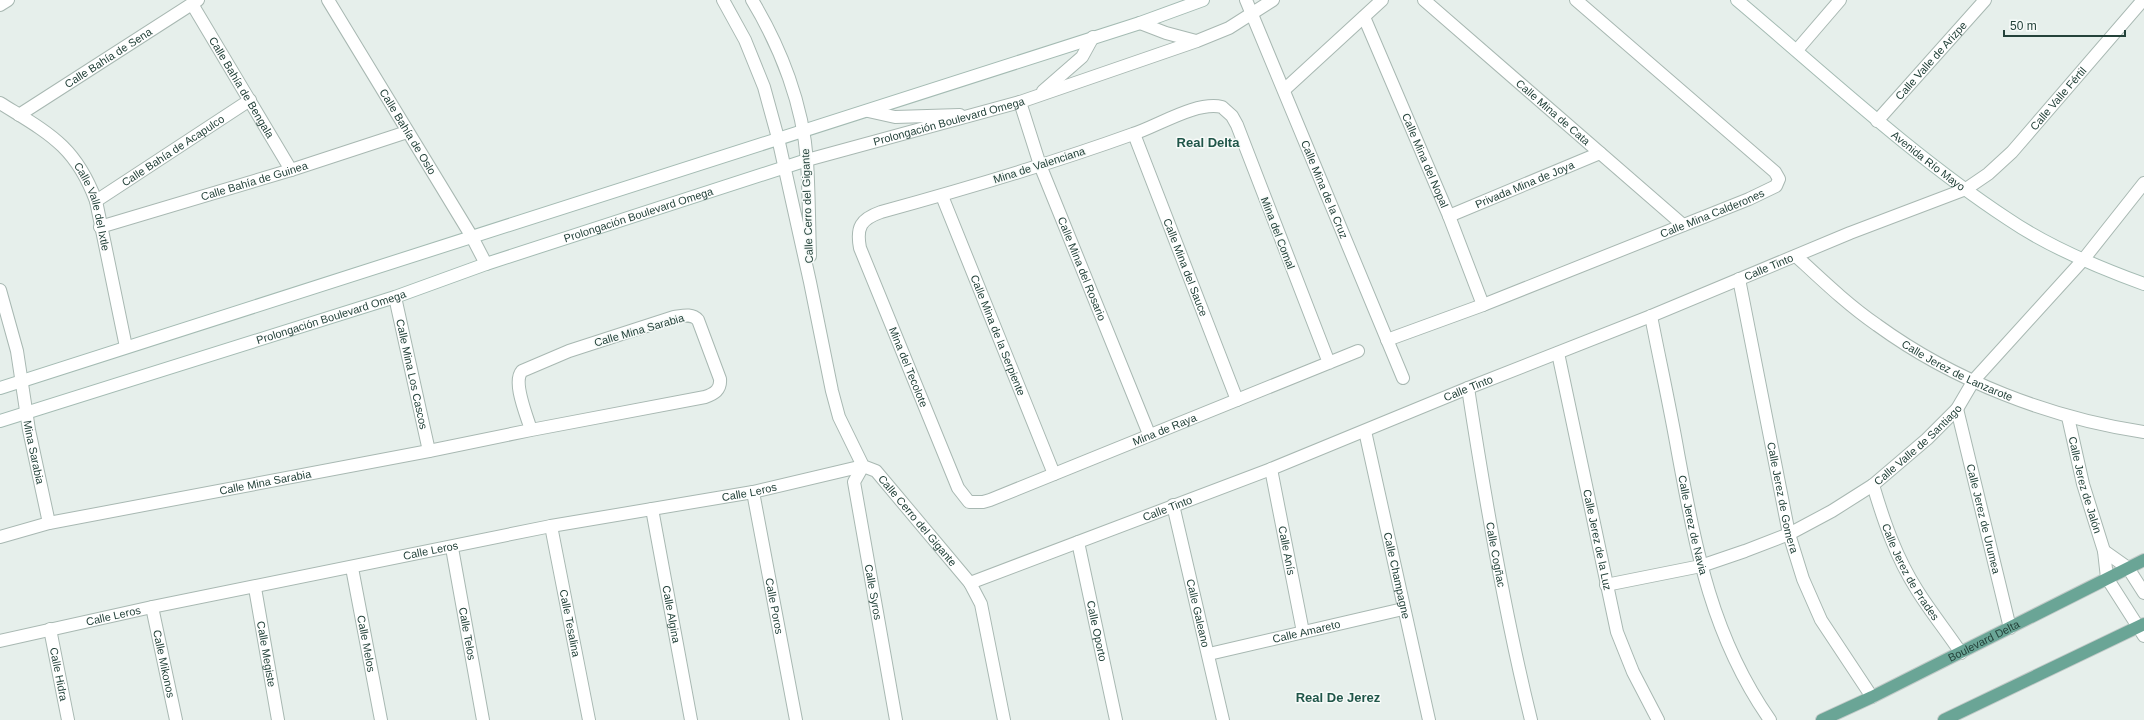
<svg xmlns="http://www.w3.org/2000/svg" width="2144" height="720" viewBox="0 0 2144 720" font-family="Arial,sans-serif">
  <style>
    .lines { fill: none; stroke-linecap: round; stroke-linejoin: round }
    .street-casing { stroke: #a8b8b2; stroke-width: 14 }
    .secondary-casing { stroke: #a4bbb3; stroke-width: 14 }
    .primary-casing { stroke: #c2cac8; stroke-width: 14 }
    .street { stroke: #fff; stroke-width: 12 }
    .secondary { stroke: #fff; stroke-width: 12 }
    .primary { stroke: #6aa596; stroke-width: 12 }
    .labels { text-anchor: middle; dominant-baseline: central; stroke-width: 3; stroke-linejoin: round; paint-order: stroke }
    .street-label { font-size: 11px; fill: #24423a; stroke: #f7fbf9 }
    .quarter-label { font-size: 13px; font-weight: bold; fill: #1f5548; stroke: #f7fbf9 }
  </style>
  <rect width="100%" height="100%" fill="#e6efeb"/>
  <g class="lines">
    <defs>
      <g id="street">
        <path id="s1" d="M328,0L472,237L486,264"/>
        <path id="s2" d="M723,0L745,40L764,87L778,138L810,282L832,391L839,417L863,466L876,471L970,583L981,604L1004,720"/>
        <path d="M752,0C781,48 803,105 807,161C809,193 809,225 810,256"/>
        <path id="s3" d="M1246,0L1403,378"/>
        <path id="s4" d="M1424,0L1683,225"/>
        <path id="s5" d="M192,4L291,170"/>
        <path d="M0,5L8,0"/>
        <path id="s6" d="M1364,17L1449,216L1483,305"/>
        <path d="M1140,23L1166,33L1196,41"/>
        <path d="M1797,50L1840,0"/>
        <path d="M1284,90L1382,0"/>
        <path d="M1043,91L1082,57L1093,37"/>
        <path id="s7" d="M1020,102L1040,165L1149,434"/>
        <path id="s8" d="M0,103C48,133 75,145 96,201L126,347"/>
        <path d="M868,111L895,117L960,115"/>
        <path id="s9" d="M19,115L198,0"/>
        <path id="s10" d="M1877,121L1985,0"/>
        <path id="s11" d="M1134,134L1237,400"/>
        <path id="s12" d="M807,160L1020,102L1197,41L1229,28L1273,0"/>
        <path id="s13" d="M942,196L1054,474"/>
        <path id="s14" d="M96,201L250,100"/>
        <path id="s15" d="M1449,216L1600,153"/>
        <path id="s16" d="M100,227L291,170L407,132"/>
        <path id="s17" d="M1796,256C1822,280 1848,305 1877,325C1954,381 2050,418 2144,432"/>
        <path id="s18" d="M1739,279L1789,534L1803,579L1821,620L1872,697"/>
        <path id="s19" d="M0,290L17,351L29,430L49,523"/>
        <path id="s20" d="M395,297L429,451"/>
        <path id="s21" d="M1651,316C1660,362 1670,407 1678,453C1696,550 1712,637 1770,720"/>
        <path id="s22" d="M1387,340L1483,305L1749,199L1776,186L1779,179L1775,172L1576,0"/>
        <path id="s23" d="M1558,353L1617,632L1633,672L1658,720"/>
        <path id="s24" d="M1329,363L1237,125L1232,116L1222,107C1196,101 1158,126 1133,134C1050,164 965,189 881,212C861,219 856,227 860,248L958,488L969,502H983L990,500L1358,351"/>
        <path id="s25" d="M1468,388C1485,499 1504,611 1531,720"/>
        <path id="s26" d="M1957,409L2010,628"/>
        <path id="s27" d="M2068,417L2083,484L2104,551L2107,578L2144,636"/>
        <path id="s28" d="M1365,431L1429,720"/>
        <path id="s29" d="M863,466L854,482L896,720"/>
        <path id="s30" d="M1271,469L1303,632"/>
        <path id="s31" d="M1873,485C1884,522 1896,557 1917,590C1930,611 1947,632 1961,653"/>
        <path id="s32" d="M753,492L796,720"/>
        <path id="s33" d="M1173,505L1223,720"/>
        <path id="s34" d="M652,509L691,720"/>
        <path id="s35" d="M551,526L589,720"/>
        <path id="s36" d="M0,537L49,523L429,451L531,430L705,397C714,394 721,390 720,379L698,320C692,313 682,316 674,317L569,351L522,371C512,382 527,416 531,430"/>
        <path id="s37" d="M1078,542L1116,720"/>
        <path id="s38" d="M452,548L483,720"/>
        <path d="M2104,551L2128,568L2144,593"/>
        <path id="s39" d="M352,568L381,720"/>
        <path id="s40" d="M970,583L1271,469L1468,388L1651,316L1850,233L1966,189L1988,174L2012,152L2143,0"/>
        <path id="s41" d="M1606,585L1701,566L1745,551L1789,534L1832,511L1873,485L1927,439L1957,409L1974,380L2083,260L2144,183"/>
        <path id="s42" d="M255,588L278,720"/>
        <path id="s43" d="M152,607L176,720"/>
        <path id="s44" d="M50,629L68,720"/>
        <path id="s45" d="M0,641L152,607L551,526L753,492L863,466"/>
        <path id="s46" d="M1209,654L1403,609"/>
      </g>
      <g id="secondary">
        <path id="s47" d="M1737,0C1826,75 1911,155 2008,219C2049,247 2097,267 2144,284"/>
        <path d="M0,388L1140,23L1203,0"/>
        <path id="s48" d="M0,421L395,297L486,264L807,160"/>
      </g>
      <g id="primary">
        <path id="s49" d="M1822,720L1872,697L2144,560"/>
        <path d="M1944,720L2144,624"/>
      </g>
    </defs>
    <use href="#street" class="street-casing"/>
    <use href="#secondary" class="secondary-casing"/>
    <use href="#primary" class="primary-casing"/>
    <use href="#street" class="street"/>
    <use href="#secondary" class="secondary"/>
    <use href="#primary" class="primary"/>
  </g>
  <g class="labels">
    <g class="street-label">
      <text stroke="none"><textPath href="#s9" startOffset="106">Calle Bahía de Sena</textPath></text>
      <text stroke="none"><textPath href="#s10" startOffset="81">Calle Valle de Arizpe</textPath></text>
      <text stroke="none"><textPath href="#s5" startOffset="97">Calle Bahía de Bengala</textPath></text>
      <text stroke="none"><textPath href="#s40" startOffset="1201">Calle Valle Fértil</textPath></text>
      <text stroke="none"><textPath href="#s4" startOffset="171">Calle Mina de Cata</textPath></text>
      <text stroke="none"><textPath href="#s12" startOffset="147">Prolongación Boulevard Omega</textPath></text>
      <text stroke="none"><textPath href="#s1" startOffset="154">Calle Bahía de Oslo</textPath></text>
      <text stroke="none"><textPath href="#s14" startOffset="92">Calle Bahía de Acapulco</textPath></text>
      <text stroke="none"><textPath href="#s6" startOffset="156">Calle Mina del Nopal</textPath></text>
      <text stroke="none"><textPath href="#s47" startOffset="250">Avenida Río Mayo</textPath></text>
      <text transform="translate(1039 165) rotate(-18)">Mina de Valenciana</text>
      <text stroke="none"><textPath href="#s16" startOffset="161">Calle Bahía de Guinea</textPath></text>
      <text stroke="none"><textPath href="#s15" startOffset="82">Privada Mina de Joya</textPath></text>
      <text stroke="none"><textPath href="#s3" startOffset="205">Calle Mina de la Cruz</textPath></text>
      <text transform="translate(807 206) rotate(-92)">Calle Cerro del Gigante</text>
      <text stroke="none"><textPath href="#s8" startOffset="145">Calle Valle del Ixtle</textPath></text>
      <text stroke="none"><textPath href="#s22" startOffset="349">Calle Mina Calderones</textPath></text>
      <text stroke="none"><textPath href="#s48" startOffset="671">Prolongación Boulevard Omega</textPath></text>
      <text transform="translate(1278 233) rotate(69)">Mina del Comal</text>
      <text stroke="none"><textPath href="#s11" startOffset="143">Calle Mina del Sauce</textPath></text>
      <text stroke="none"><textPath href="#s40" startOffset="859">Calle Tinto</textPath></text>
      <text stroke="none"><textPath href="#s7" startOffset="178">Calle Mina del Rosario</textPath></text>
      <text stroke="none"><textPath href="#s48" startOffset="347">Prolongación Boulevard Omega</textPath></text>
      <text transform="translate(639 330) rotate(-16)">Calle Mina Sarabia</text>
      <text stroke="none"><textPath href="#s13" startOffset="150">Calle Mina de la Serpiente</textPath></text>
      <text stroke="none"><textPath href="#s24" startOffset="813">Mina del Tecolote</textPath></text>
      <text stroke="none"><textPath href="#s17" startOffset="199">Calle Jerez de Lanzarote</textPath></text>
      <text stroke="none"><textPath href="#s20" startOffset="79">Calle Mina Los Cascos</textPath></text>
      <text stroke="none"><textPath href="#s40" startOffset="535">Calle Tinto</textPath></text>
      <text stroke="none"><textPath href="#s24" startOffset="1171">Mina de Raya</textPath></text>
      <text stroke="none"><textPath href="#s41" startOffset="348">Calle Valle de Santiago</textPath></text>
      <text stroke="none"><textPath href="#s19" startOffset="166">Mina Sarabia</textPath></text>
      <text stroke="none"><textPath href="#s36" startOffset="271">Calle Mina Sarabia</textPath></text>
      <text stroke="none"><textPath href="#s27" startOffset="70">Calle Jerez de Jalón</textPath></text>
      <text stroke="none"><textPath href="#s45" startOffset="764">Calle Leros</textPath></text>
      <text stroke="none"><textPath href="#s18" startOffset="223">Calle Jerez de Gomera</textPath></text>
      <text stroke="none"><textPath href="#s40" startOffset="211">Calle Tinto</textPath></text>
      <text stroke="none"><textPath href="#s26" startOffset="113">Calle Jerez de Urumea</textPath></text>
      <text stroke="none"><textPath href="#s2" startOffset="568">Calle Cerro del Gigante</textPath></text>
      <text stroke="none"><textPath href="#s21" startOffset="213">Calle Jerez de Navia</textPath></text>
      <text stroke="none"><textPath href="#s23" startOffset="191">Calle Jerez de la Luz</textPath></text>
      <text stroke="none"><textPath href="#s30" startOffset="83">Calle Anís</textPath></text>
      <text stroke="none"><textPath href="#s45" startOffset="440">Calle Leros</textPath></text>
      <text stroke="none"><textPath href="#s25" startOffset="169">Calle Cogñac</textPath></text>
      <text stroke="none"><textPath href="#s31" startOffset="95">Calle Jerez de Prades</textPath></text>
      <text stroke="none"><textPath href="#s28" startOffset="148">Calle Champagne</textPath></text>
      <text stroke="none"><textPath href="#s29" startOffset="130">Calle Syros</textPath></text>
      <text stroke="none"><textPath href="#s32" startOffset="116">Calle Poros</textPath></text>
      <text stroke="none"><textPath href="#s33" startOffset="111">Calle Galeano</textPath></text>
      <text stroke="none"><textPath href="#s34" startOffset="107">Calle Algina</textPath></text>
      <text stroke="none"><textPath href="#s45" startOffset="116">Calle Leros</textPath></text>
      <text stroke="none"><textPath href="#s35" startOffset="99">Calle Tesalina</textPath></text>
      <text stroke="none"><textPath href="#s37" startOffset="91">Calle Oporto</textPath></text>
      <text stroke="none"><textPath href="#s46" startOffset="100">Calle Amareto</textPath></text>
      <text stroke="none"><textPath href="#s38" startOffset="87">Calle Telos</textPath></text>
      <text stroke="none"><textPath href="#s49" startOffset="180">Boulevard Delta</textPath></text>
      <text stroke="none"><textPath href="#s39" startOffset="77">Calle Melos</textPath></text>
      <text stroke="none"><textPath href="#s42" startOffset="67">Calle Megiste</textPath></text>
      <text stroke="none"><textPath href="#s43" startOffset="58">Calle Mikonos</textPath></text>
      <text stroke="none"><textPath href="#s44" startOffset="46">Calle Hidra</textPath></text>
    </g>
    <g class="quarter-label">
      <text x="1208" y="142">Real Delta</text>
      <text x="1338" y="697">Real De Jerez</text>
    </g>
  </g>
  <path d="M2004 30v6h121v-6" fill="none" stroke="#24423a" stroke-width="2"/>
  <text x="2010" y="30" font-size="12" fill="#24423a" stroke="#f7fbf9" stroke-width="3" paint-order="stroke">50 m</text>
</svg>
